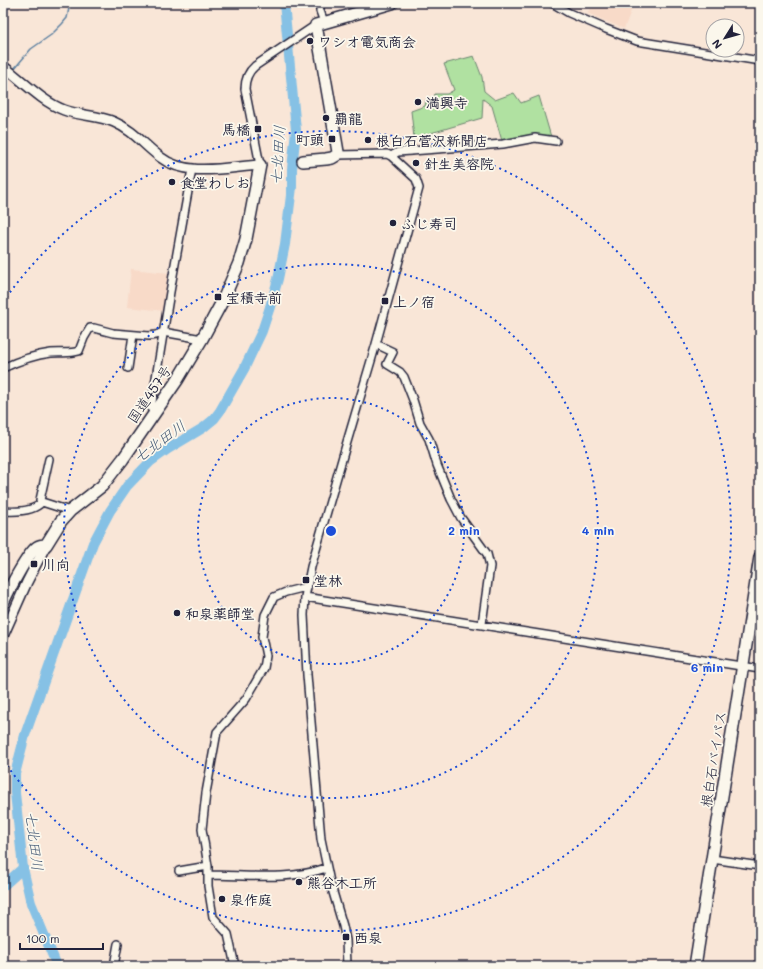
<svg xmlns="http://www.w3.org/2000/svg" width="763" height="969" viewBox="0 0 763 969" font-family="Mali,'Klee One',sans-serif">
  <style>
    .built { fill: #f8dac8 }
    .green { fill: #b0e1a1; stroke: #69826e }
    .lines { fill: none; stroke-linecap: round; stroke-linejoin: round }
    .stream { stroke: #5e81a1; stroke-width: 1.5 }
    .river { stroke: #86c1e5; stroke-width: 10 }
    .minor-casing { stroke: #22223b; stroke-width: 10 }
    .major-casing { stroke: #22223b; stroke-width: 12 }
    .highway-casing { stroke: #22223b; stroke-width: 14 }
    .minor { stroke: #fbf7ec; stroke-width: 7 }
    .major { stroke: #fbf7ec; stroke-width: 9 }
    .highway { stroke: #fbf7ec; stroke-width: 11 }
    .ring { fill: none; stroke: #1d4ed8; stroke-width: 2; stroke-dasharray: 2 4 }
    .poi-dot { fill: #22223b; stroke: #fbf7ec; stroke-width: 1.5 }
    .labels { text-anchor: middle; dominant-baseline: central; stroke-width: 3.5; stroke-linejoin: round; paint-order: stroke }
    .poi-label { font-size: 14px; font-weight: bold; fill: #22223b; stroke: #fbf7ec; text-anchor: start }
    .street-label { font-size: 14px; fill: #22223b; stroke: #fbf7ec }
    .water-label { font-size: 15px; font-style: italic; fill: #455a76; stroke: #fbf7ec }
    .centre { fill: #1d4ed8; stroke: #fbf7ec; stroke-width: 2 }
    .ring-label { font-size: 12px; text-anchor: middle; font-weight: bold; fill: #1d4ed8; stroke: #fbf7ec; stroke-width: 3.5; stroke-linejoin: round; paint-order: stroke }
  </style>
  <rect width="100%" height="100%" fill="#f9e6d7"/>
  <filter id="ink" filterUnits="userSpaceOnUse"><feTurbulence type="fractalNoise" baseFrequency=".025" numOctaves="2"/><feDisplacementMap in="SourceGraphic" scale="8" xChannelSelector="R" yChannelSelector="G"/><feConvolveMatrix kernelMatrix="1 2 1 2 8 2 1 2 1" color-interpolation-filters="sRGB"/></filter>
  <g filter="url(#ink)">
    <path class="built" d="M596,3H634L624,29L587,13Z
      M131,269L169,273L165,311L127,307Z"/>
    <path class="green" d="M474,56L482,77L484,91L495,100L514,93L521,103L539,96L551,137L502,141L492,106L483,99L482,118L414,138L411,111L425,106L426,100L434,97L435,94H447L454,90L444,64Z"/>
    <g class="lines">
      <path class="stream" d="M14,69L31,49L51,35L62,24L67,18L70,3
        M3,81L8,75"/>
      <path class="river" d="M3,886L23,868
        M57,966L31,903L23,868L15,793V774L25,735L93,543L110,511L127,486L150,462L168,449L203,428L214,419L220,411L244,369L262,331L270,307L278,279L285,244L292,187V169L296,130L284,3"/>
      <defs>
        <path id="minor" d="M320,3V11L324,22
          M552,3L569,13L606,29L637,41L760,61
          M337,155L387,154L391,156L416,179L419,188L376,344L347,442L311,567L305,597L304,615L307,675L321,839L330,882L343,926L346,940L347,966
          M391,156L398,152L503,144L535,138L556,141
          M260,165L245,89C245,80 248,72 255,66L316,25
          M376,344L393,352L387,364L400,372L404,377L413,400L420,423L429,439L437,465L451,499L461,518L487,554L490,566L482,624
          M3,368C18,361 34,355 51,353C61,352 69,354 79,351L84,338L90,328H94L113,333L149,336L156,335L163,332L202,339
          M128,368L133,335
          M154,414L151,408L170,292L192,169
          M49,459L40,500L42,502L70,511
          M3,511C16,512 33,512 42,502
          M305,597L760,669
          M712,859L760,866
          M179,871L208,866
          M208,875C247,875 289,881 326,868
          M114,966L118,944
          M235,966L228,934L213,917L208,886V866L202,829L206,793L217,732L246,699L264,668L266,656L262,637L265,615L274,597L286,592L306,587"/>
        <path id="major" d="M3,66C23,81 41,101 64,110C80,116 98,115 114,122C133,130 144,145 160,157C187,178 228,167 260,165
          M3,636L27,582L46,545"/>
        <path id="highway" d="M303,161L326,159L332,158L337,155L338,152L316,25L392,3
          M3,603C8,591 28,553 37,547C40,545 42,545 46,545L61,521L70,511L102,486L123,459L178,379L202,339L223,300L239,263L246,239L260,165
          M695,966L760,557"/>
      </defs>
      <use href="#minor" class="minor-casing"/>
      <use href="#major" class="major-casing"/>
      <use href="#highway" class="highway-casing"/>
      <use href="#minor" class="minor"/>
      <use href="#major" class="major"/>
      <use href="#highway" class="highway"/>
    </g>
  </g>
  <g class="ring">
    <circle cx="331" cy="531" r="133"/>
    <circle cx="331" cy="531" r="267"/>
    <path d="M3 302A400 400 0 1 1 3 760"/>
  </g>
  <g class="poi-dot">
    <circle cx="310" cy="41" r="4"/>
    <circle cx="418" cy="102" r="4"/>
    <circle cx="326" cy="118" r="4"/>
    <rect x="254" y="125" width="8" height="8" rx="2"/>
    <rect x="328" y="135" width="8" height="8" rx="2"/>
    <circle cx="368" cy="140" r="4"/>
    <circle cx="416" cy="163" r="4"/>
    <circle cx="172" cy="182" r="4"/>
    <circle cx="393" cy="223" r="4"/>
    <rect x="214" y="293" width="8" height="8" rx="2"/>
    <rect x="381" y="297" width="8" height="8" rx="2"/>
    <rect x="30" y="560" width="8" height="8" rx="2"/>
    <rect x="302" y="576" width="8" height="8" rx="2"/>
    <circle cx="177" cy="613" r="4"/>
    <circle cx="299" cy="882" r="4"/>
    <circle cx="222" cy="899" r="4"/>
    <rect x="342" y="933" width="8" height="8" rx="2"/>
  </g>
  <g class="labels">
    <g class="poi-label">
      <text x="318" y="41">ワシオ電気商会</text>
      <text x="426" y="102">満興寺</text>
      <text x="334" y="118">覇龍</text>
      <text x="250" y="129" text-anchor="end">馬橋</text>
      <text x="324" y="139" text-anchor="end">町頭</text>
      <text x="376" y="140">根白石菅沢新聞店</text>
      <text x="424" y="163">針生美容院</text>
      <text x="180" y="182">食堂わしお</text>
      <text x="401" y="223">ふじ寿司</text>
      <text x="226" y="297">宝積寺前</text>
      <text x="393" y="301">上ノ宿</text>
      <text x="42" y="564">川向</text>
      <text x="314" y="580">堂林</text>
      <text x="185" y="613">和泉薬師堂</text>
      <text x="307" y="882">熊谷木工所</text>
      <text x="230" y="899">泉作庭</text>
      <text x="354" y="937">西泉</text>
    </g>
    <g class="street-label">
      <text transform="translate(149 394) rotate(-56)">国道457号</text>
      <text transform="translate(713 759) rotate(-81)">根白石バイパス</text>
    </g>
    <g class="water-label">
      <text transform="translate(277 155) rotate(-86)">七北田川</text>
      <text transform="translate(159 441) rotate(-36)">七北田川</text>
      <text transform="translate(35 841) rotate(83)">七北田川</text>
    </g>
  </g>
  <circle cx="331" cy="531" r="6" class="centre"/>
  <g class="ring-label">
    <text x="464" y="535">2 min</text>
    <text x="598" y="535">4 min</text>
    <text x="707" y="672">6 min</text>
  </g>
  <rect width="763" height="969" fill="none" stroke="#fbf7ec" stroke-width="16"/>
  <rect x="8" y="8" width="747" height="953" fill="none" stroke="#22223b" stroke-width="1.5" filter="url(#ink)"/>
  <g transform="translate(725 38) rotate(233)"><circle r="19" fill="#fbf7ec" stroke="#a4a2a5"/>
  <path d="M0-3L7 15L0 10L-7 15Z" fill="#22223b"/>
  <text y="-6" font-size="11" font-weight="bold" text-anchor="middle" fill="#22223b">N</text>
  </g>
  <path d="M20 943v6h83v-6" fill="none" stroke="#22223b" stroke-width="2"/>
  <text x="26" y="943" font-size="12" fill="#22223b" stroke="#fbf7ec" stroke-width="3" paint-order="stroke">100 m</text>
</svg>
